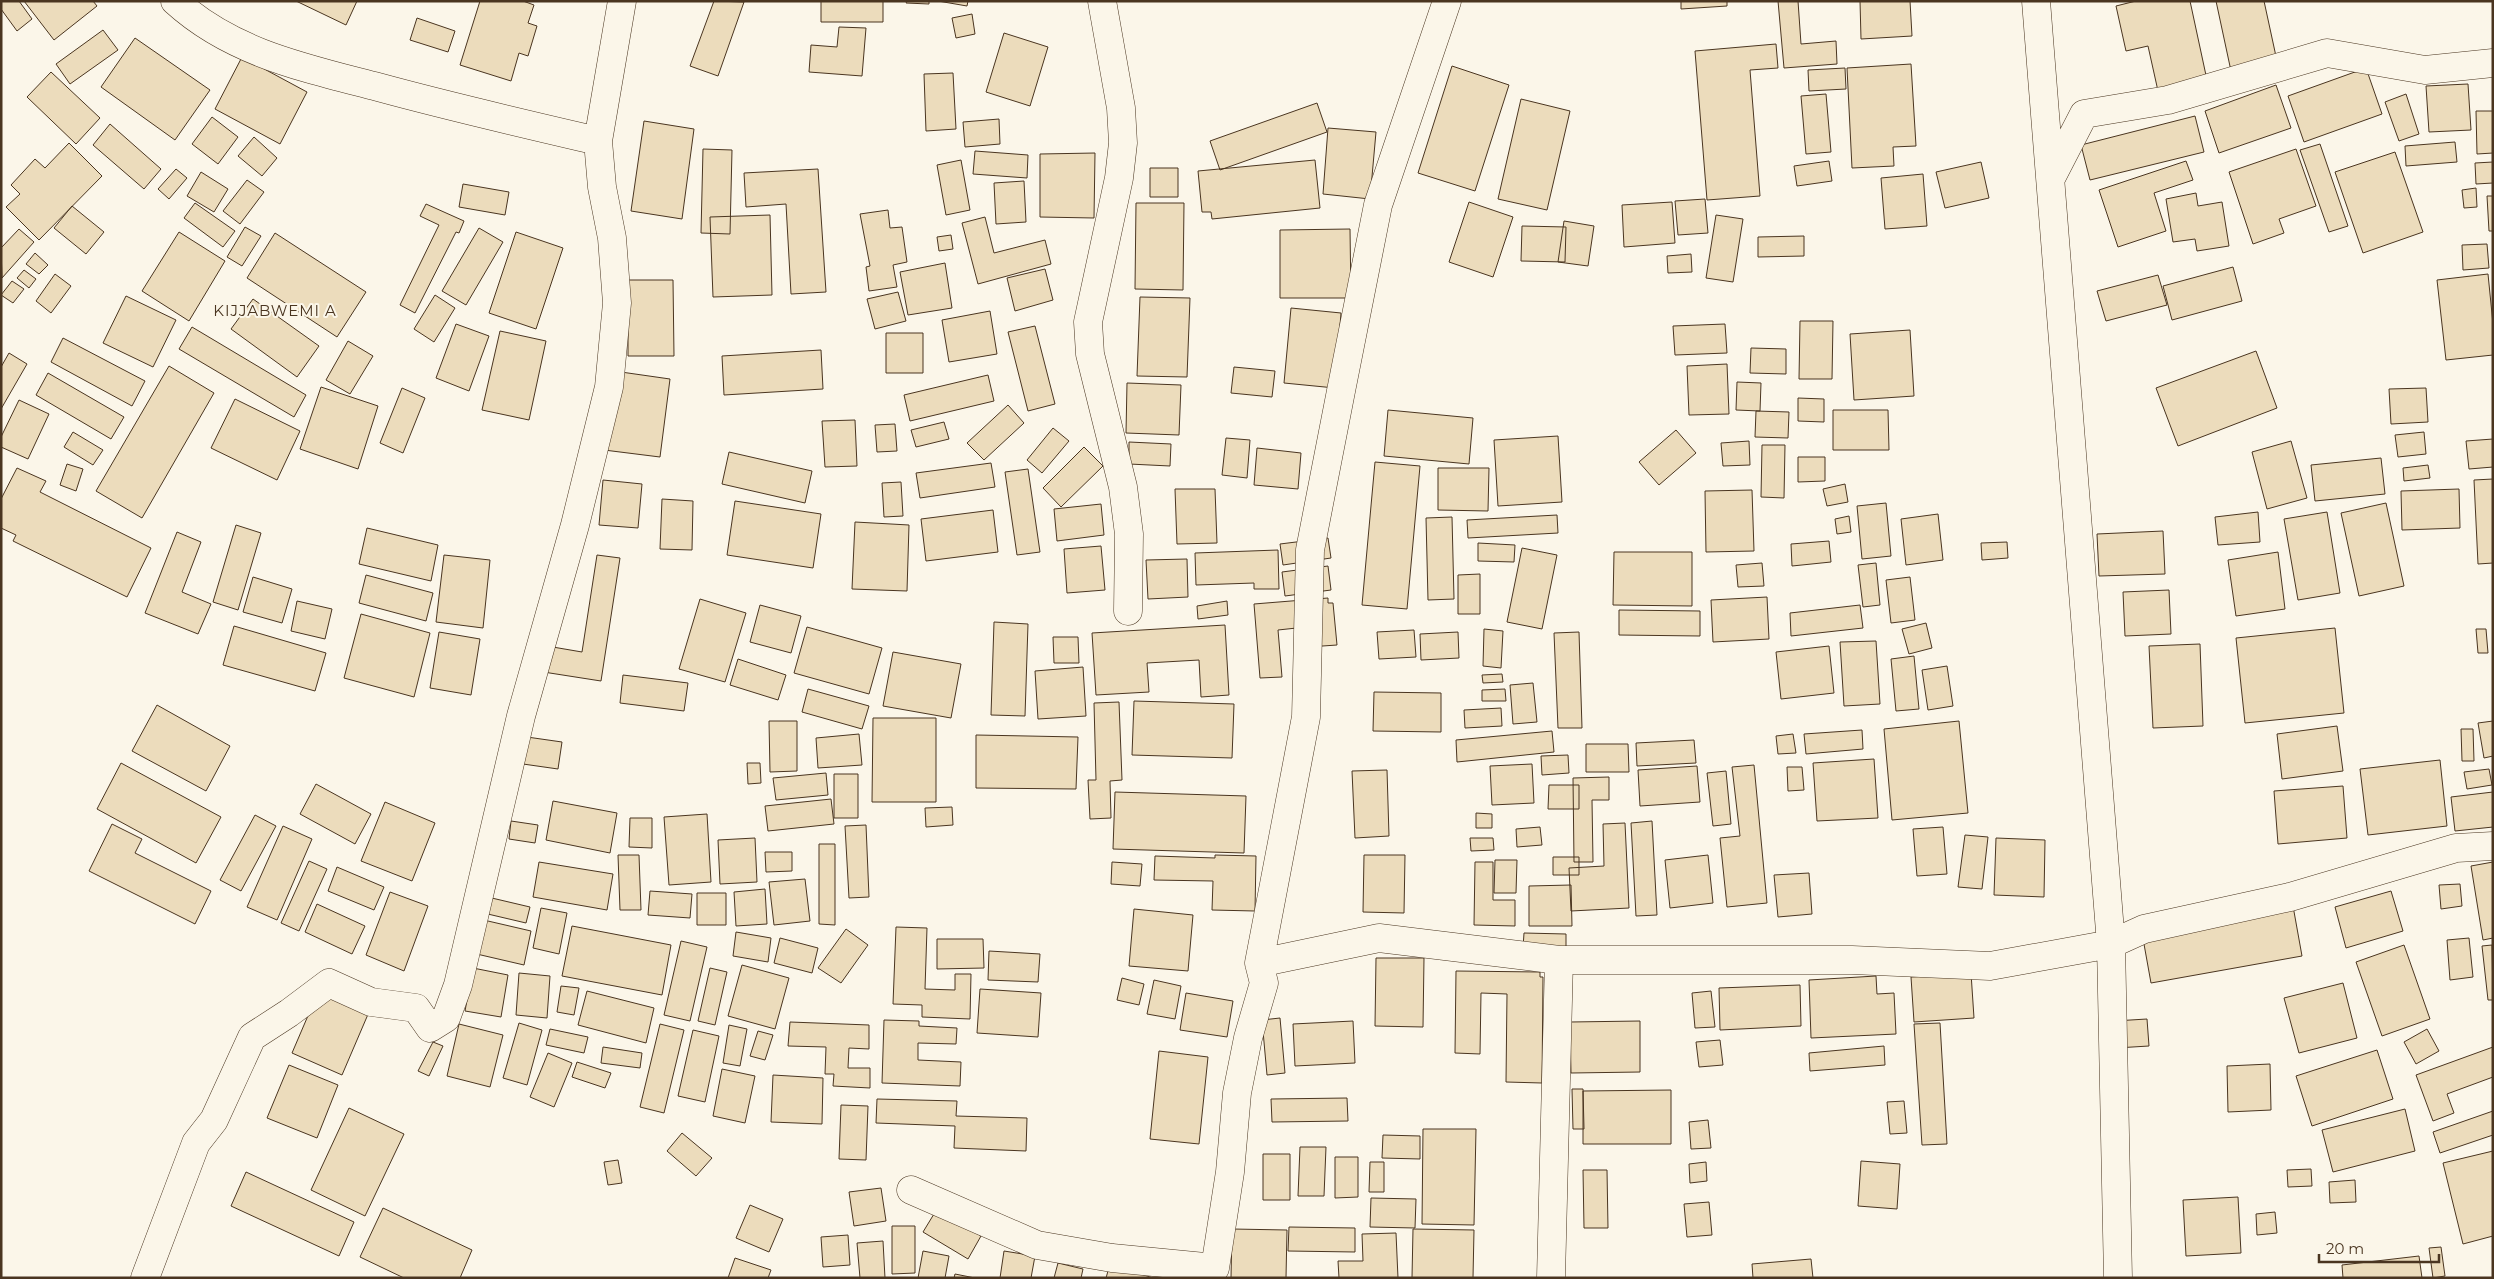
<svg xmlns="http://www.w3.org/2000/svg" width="2494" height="1279" viewBox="0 0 2494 1279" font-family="Montserrat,sans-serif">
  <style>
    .building { fill: #ecdcbc; stroke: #4a3520 }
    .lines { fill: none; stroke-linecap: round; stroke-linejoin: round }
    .street-casing { stroke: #4a3520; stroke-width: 29 }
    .street { stroke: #fbf6e9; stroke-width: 28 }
    .labels { text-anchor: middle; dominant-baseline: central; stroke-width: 4; stroke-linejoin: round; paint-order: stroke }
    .quarter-label { font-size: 15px; letter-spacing: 1px; fill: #4a3520; stroke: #fbf6e9 }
  </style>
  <rect width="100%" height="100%" fill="#fbf6e9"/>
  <path class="building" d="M1,1H19L32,19L17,31L1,9Z
    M24,1H93L97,6L54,40Z
    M296,1H357L346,25Z
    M480,1H523L534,5L528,23L537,26L528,56L519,53L511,81L460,65Z
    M714,1L744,2L718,76L690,66Z
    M821,1H883V22H821Z
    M907,1H929V4L906,3Z
    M938,1H968L967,6Z
    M1681,1H1727V6L1681,9Z
    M1778,1H1798L1801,44L1836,41L1837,64L1784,68Z
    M1860,1H1910L1912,36L1861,39Z
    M2136,1H2190L2207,80L2158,91L2148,46L2126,51L2116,6Z
    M2216,1H2264L2277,61L2231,71Z
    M972,14L975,34L956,38L952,18Z
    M417,18L455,31L448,52L410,40Z
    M839,27L866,28L862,76L809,72L811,45L837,47Z
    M103,30L118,50L70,84L56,64Z
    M1004,33L1048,47L1030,106L986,92Z
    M135,38L210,90L175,140L101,87Z
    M1776,44L1778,68L1750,70L1760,196L1707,200L1695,51Z
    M242,57L307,92L280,144L215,109Z
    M1911,64L1916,146L1893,147L1894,166L1852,168L1847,68Z
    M1452,66L1509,85L1475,191L1418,173Z
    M1845,68L1846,89L1809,91L1808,70Z
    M2366,68L2382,114L2304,142L2288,96Z
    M51,72L100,118L76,144L27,97Z
    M953,73L956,129L926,131L924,74Z
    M2468,84L2471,130L2429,132L2426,86Z
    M2276,85L2291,128L2219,153L2205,111Z
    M1826,94L1831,152L1806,154L1801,96Z
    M2406,94L2419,134L2399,141L2385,102Z
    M1521,99L1570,111L1547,210L1498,199Z
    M1317,103L1327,132L1220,170L1210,141Z
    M2476,111H2493V153L2477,154Z
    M2195,116L2204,152L2090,180L2081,145Z
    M212,117L238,137L218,164L192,144Z
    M999,119L1000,144L965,147L963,122Z
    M644,121L694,129L682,219L631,211Z
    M110,124L161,169L144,189L93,145Z
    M1328,128L1376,132L1370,199L1323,194Z
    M254,137L277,158L262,176L238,156Z
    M2455,142L2457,162L2406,166L2405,146Z
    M69,143L102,176L39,240L6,207L20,194L11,185L35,159L45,168Z
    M2320,144L2348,226L2329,232L2300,150Z
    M703,149L732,150L730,234L701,233Z
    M2296,149L2316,206L2279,219L2284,233L2253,244L2229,172Z
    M975,151L1028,155L1027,178L973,174Z
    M2395,152L2423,232L2363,253L2335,172Z
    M1095,153L1094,218L1040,217V154Z
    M961,160L970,210L946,215L937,165Z
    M1315,160L1320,208L1212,219L1211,212H1202L1198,171Z
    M1829,161L1832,181L1797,186L1794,166Z
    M2186,161L2193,180L2154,193L2166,231L2118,247L2099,190Z
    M1981,162L1989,198L1945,208L1936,172Z
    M2493,162V183L2476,184L2475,163Z
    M1150,168H1178V197H1150Z
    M176,169L187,178L169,199L158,189Z
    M818,169L826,292L791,294L786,204L746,207L744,173Z
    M201,172L228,189L214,212L187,196Z
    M1923,174L1927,226L1885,229L1881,178Z
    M247,180L264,192L240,224L223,211Z
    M1024,181L1026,222L996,224L994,183Z
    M463,184L509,192L505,215L459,207Z
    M2476,188L2477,207L2464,208L2462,190Z
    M2196,193L2198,206L2222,202L2229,246L2197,251L2195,239L2173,242L2166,199Z
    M2487,196H2493V231H2489Z
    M1705,199L1708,233L1678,235L1675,201Z
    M1469,202L1513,217L1493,277L1449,262Z
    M1672,202L1675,243L1624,247L1622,205Z
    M195,203L235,231L223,247L184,218Z
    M1136,203H1184L1183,290L1135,289Z
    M426,204L464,221L459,233L456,232L415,313L400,305L439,225L420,216Z
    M72,206L104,232L86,254L54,228Z
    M888,210L890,228L902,227L907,262L893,265L897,287L869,291L866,267L870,266L860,214Z
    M770,215L772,295L713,297L710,217Z
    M1716,215L1743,219L1733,282L1706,278Z
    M985,217L994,253L1045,240L1051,264L978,284L962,223Z
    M1564,221L1594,226L1588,266L1558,262Z
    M1522,226L1566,227L1565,262L1521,261Z
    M245,227L261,236L242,266L227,257Z
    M479,228L503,242L466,305L442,291Z
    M19,229L34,242L2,278L1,248Z
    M1350,229L1351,298H1280V230Z
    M179,232L225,261L189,321L142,291Z
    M516,232L563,248L536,329L489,313Z
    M275,233L366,292L337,337L247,278Z
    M951,235L953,249L939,251L937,237Z
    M1804,236V256L1758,257V237Z
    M2487,244L2489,268L2463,270L2462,245Z
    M35,253L48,265L39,274L26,264Z
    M1691,254L1692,272L1668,273L1667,256Z
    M945,263L952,308L908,315L900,272Z
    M2233,267L2242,301L2172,320L2163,286Z
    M1045,269L1053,300L1015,311L1007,278Z
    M24,270L36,279L29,288L17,278Z
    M55,274L71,286L51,313L36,301Z
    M2488,274L2493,324V355L2446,360L2437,280Z
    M2158,275L2167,305L2106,321L2097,291Z
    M628,280H673L674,356H628Z
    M12,281L24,289L13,303L1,295Z
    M898,292L906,321L875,329L867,299Z
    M435,295L455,308L434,342L414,329Z
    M126,296L176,320L153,367L103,343Z
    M1140,297L1190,298L1187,377L1137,376Z
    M253,299L319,346L297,377L231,329Z
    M1291,308L1341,313L1335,388L1284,383Z
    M990,311L997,354L949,362L942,320Z
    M1800,321H1833L1832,379H1799Z
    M456,324L489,336L469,391L436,378Z
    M1725,324L1727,353L1675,355L1673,326Z
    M1035,326L1055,404L1028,411L1008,332Z
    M192,327L306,395L294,417L179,349Z
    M1910,330L1914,396L1854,400L1850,334Z
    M500,331L546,341L529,420L482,410Z
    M886,333H923V373H886Z
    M63,338L145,381L132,406L51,362Z
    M348,341L373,356L350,394L326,380Z
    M1751,348L1786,349V374L1750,373Z
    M821,350L823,389L724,395L722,356Z
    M2256,351L2277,408L2178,446L2156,388Z
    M9,353L27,364L1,409V367Z
    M1727,364L1729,414L1689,415L1687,366Z
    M169,366L214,393L142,518L96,491Z
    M1234,367L1275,371L1272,397L1231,393Z
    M614,371L670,379L660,457L604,450Z
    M48,373L124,417L111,439L36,395Z
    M988,375L994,401L910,421L904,395Z
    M1737,382L1761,383L1760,411L1736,410Z
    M1127,383L1181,385L1179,435L1126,433Z
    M321,387L378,406L358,469L300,449Z
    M402,388L425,398L403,453L380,443Z
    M2426,388L2428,422L2391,424L2389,389Z
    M1798,398L1824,399V422L1798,421Z
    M235,399L300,431L277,480L211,448Z
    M19,400L49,414L28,459L1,447V437Z
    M1008,405L1024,423L984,460L967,443Z
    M1388,410L1473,418L1469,464L1384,456Z
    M1833,410H1888L1889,450H1833Z
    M1756,411L1789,412L1788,438L1755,437Z
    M855,420L857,466L825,467L822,421Z
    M944,422L949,439L916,447L911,430Z
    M895,424L897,451L877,452L875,425Z
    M1053,428L1069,441L1042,473L1027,460Z
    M1676,430L1696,453L1659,485L1639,462Z
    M73,432L103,450L93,465L64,447Z
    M2424,432L2426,454L2398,457L2395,435Z
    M1558,436L1562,502L1498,506L1494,440Z
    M1226,438L1250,440L1247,478L1222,475Z
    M2493,439V467L2469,469L2466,441Z
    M1749,441L1750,465L1723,466L1721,443Z
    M2291,441L2307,498L2267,509L2252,452Z
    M1129,442L1171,444L1170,466L1129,464Z
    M1762,445H1785L1784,498L1761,497Z
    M1084,447L1103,466L1061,507L1043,488Z
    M1257,448L1301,453L1298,489L1254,485Z
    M729,452L812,471L805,503L722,484Z
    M1798,457H1825V481L1798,482Z
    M2381,458L2385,494L2315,501L2311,465Z
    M1375,462L1420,466L1407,609L1362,605Z
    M991,463L995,487L920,498L916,473Z
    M67,464L83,469L76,491L60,485Z
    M2428,465L2430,478L2404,481L2403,468Z
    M17,468L46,481L40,492L151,548L127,597L13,541L16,535L1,528V499Z
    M1438,468H1489L1488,511L1438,510Z
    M1028,469L1040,552L1017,555L1005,472Z
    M2493,479V563L2478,564L2474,480Z
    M603,480L642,484L638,528L599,525Z
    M901,482L903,516L884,517L882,483Z
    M1845,484L1848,502L1827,506L1823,489Z
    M1175,489H1215L1217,543L1177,544Z
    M2459,489L2460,528L2402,530L2401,491Z
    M1752,490L1754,551L1706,552L1705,491Z
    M662,499L693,501L692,550L660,549Z
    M735,501L821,514L813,568L727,555Z
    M1886,503L1891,556L1862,559L1857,506Z
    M2386,503L2404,586L2359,596L2341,513Z
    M1101,504L1104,535L1057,541L1054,509Z
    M993,510L998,552L926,561L921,519Z
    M2258,512L2260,542L2218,545L2215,517Z
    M2327,512L2340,593L2298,600L2284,519Z
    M1938,514L1943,560L1906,565L1901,519Z
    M1557,515L1558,533L1468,538L1467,520Z
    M1849,516L1851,532L1837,534L1835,519Z
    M1452,517L1454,599L1428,600L1426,518Z
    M855,522L909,525L907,591L852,589Z
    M236,525L261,533L238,610L213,602Z
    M367,528L438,545L431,581L359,564Z
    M2163,531L2165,574L2099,576L2097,534Z
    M177,532L201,542L182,592L211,604L198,634L145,613Z
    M1328,538L1331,558L1283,565L1280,544Z
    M1829,541L1831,562L1792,566L1791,544Z
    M2007,542L2008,558L1982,560L1981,543Z
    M1478,543L1515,545L1514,562L1478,561Z
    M1101,546L1105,590L1067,593L1064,549Z
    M1522,548L1557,555L1542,629L1507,622Z
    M1278,550L1279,589H1254V583L1196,585L1195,553Z
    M1614,552H1692V606L1613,605Z
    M2278,552L2285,609L2236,616L2228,560Z
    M444,555L490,560L483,628L436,622Z
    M597,555L620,558L601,681L537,671L541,645L582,652Z
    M1187,559L1188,597L1148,599L1146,560Z
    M1762,563L1764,586L1738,587L1736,565Z
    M1876,563L1880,605L1863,607L1858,565Z
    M1328,566L1331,590L1285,596L1282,572Z
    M1480,574V614H1458V575Z
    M366,575L433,593L426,621L359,603Z
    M253,577L292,589L282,623L243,612Z
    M1910,577L1915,620L1891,623L1886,580Z
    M2169,590L2171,634L2125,636L2123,592Z
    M1767,597L1769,639L1713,642L1711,600Z
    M1328,598V603H1333L1337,645L1308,647L1306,627L1278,630L1282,677L1260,678L1254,604Z
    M700,599L746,613L725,682L679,669Z
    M297,601L332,609L325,639L291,631Z
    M1227,601L1228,615L1198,619L1197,606Z
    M760,605L801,616L791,653L750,642Z
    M1860,605L1863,628L1791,636L1790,613Z
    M1619,610L1700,611V636L1619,635Z
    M361,614L430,633L414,697L344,678Z
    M994,622L1028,624L1025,716L991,715Z
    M1926,623L1932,648L1909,654L1902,629Z
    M1225,625L1229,695L1201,697L1199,660L1147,663L1149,692L1096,695L1092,633Z
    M234,626L326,653L315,691L223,665Z
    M807,627L882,648L869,694L794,673Z
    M2335,628L2344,713L2245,723L2236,638Z
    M1484,629L1503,631L1501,668L1483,666Z
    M2476,629H2486L2488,653H2478Z
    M1414,630L1416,657L1379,659L1377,632Z
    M439,632L480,639L471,695L430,688Z
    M1458,632L1459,658L1421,660L1420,634Z
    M1579,632L1582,728H1558L1554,633Z
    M1053,637H1078L1079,663H1054Z
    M1876,641L1880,704L1844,706L1840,642Z
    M2200,644L2203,726L2153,728L2149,646Z
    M1829,646L1834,693L1781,699L1776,652Z
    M893,652L961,664L951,718L883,706Z
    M1914,656L1919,709L1896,711L1891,659Z
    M738,659L786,675L778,700L730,685Z
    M1947,666L1953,706L1928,710L1922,670Z
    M1083,667L1086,716L1038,719L1035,671Z
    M1502,674L1503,682L1483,683L1482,675Z
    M623,675L688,683L684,711L620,703Z
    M1533,683L1537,722L1513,724L1510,685Z
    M808,689L869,706L862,729L802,712Z
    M1505,689L1506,701H1482V690Z
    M1374,692L1441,693V732L1373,731Z
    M1134,701L1234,704L1232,758L1132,755Z
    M1119,702L1122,780L1110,781L1111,818L1090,819L1088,780H1096L1094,703Z
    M157,705L230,746L206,791L132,751Z
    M1501,708L1502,726L1465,728L1464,710Z
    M873,718H936V802H872Z
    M769,721H797V771L770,772Z
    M1959,721L1968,813L1892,820L1884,729Z
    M2493,721V756L2484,758L2478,723Z
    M2337,726L2343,771L2282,779L2277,734Z
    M2461,729H2473L2474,761H2462Z
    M1862,730L1863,749L1806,754L1804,734Z
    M1552,731L1554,752L1457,762L1456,740Z
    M859,734L862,765L818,768L816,738Z
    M1793,734L1796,753L1778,754L1776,736Z
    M513,735L562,742L558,769L509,762Z
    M976,735L1078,737L1076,789L976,788Z
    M1694,740L1696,763L1637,766L1636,743Z
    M1586,744H1628L1629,772H1586Z
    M1568,755L1569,773L1542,775L1541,756Z
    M1874,759L1878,818L1817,821L1813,763Z
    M2440,760L2447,826L2368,835L2360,769Z
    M121,763L221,817L196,863L97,809Z
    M747,763H760L761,783L748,784Z
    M1532,764L1534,803L1492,805L1490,766Z
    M1754,765L1767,903L1727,907L1720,838L1740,836L1732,767Z
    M1697,766L1700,802L1640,806L1638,770Z
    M1787,767H1802L1804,790L1788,791Z
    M2489,769L2492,785L2467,789L2464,772Z
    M1387,770L1389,836L1355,838L1352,771Z
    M1726,771L1731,824L1713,826L1707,773Z
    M826,773L828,795L776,800L773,778Z
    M834,774H858V818H834Z
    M1609,777V800H1592L1593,862H1574L1573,778Z
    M316,784L371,814L355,844L300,814Z
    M1549,785H1579V809H1548Z
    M2343,786L2347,838L2278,844L2274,791Z
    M1115,792L1246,796L1244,853L1113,849Z
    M2493,792V827L2455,831L2451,797Z
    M831,799L834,824L768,831L765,806Z
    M553,801L617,813L610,853L546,840Z
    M385,802L435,823L412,881L361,861Z
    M952,807L953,825L926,827L925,808Z
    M1476,813L1492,814V828H1476Z
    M707,814L711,882L669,885L664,817Z
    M255,815L276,826L241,891L220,880Z
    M630,818H652V848L629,847Z
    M511,821L538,825L535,843L509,839Z
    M1652,821L1657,915L1636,916L1631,823Z
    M1625,823L1629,908L1571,911L1569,868L1604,866L1603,824Z
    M112,824L142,839L135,853L211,891L195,924L89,871Z
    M866,825L869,897L849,898L845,826Z
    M283,826L312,839L277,920L247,907Z
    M1540,827L1542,845L1517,847L1516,829Z
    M1943,827L1947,874L1917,876L1913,829Z
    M1965,835L1988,837L1982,889L1958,887Z
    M755,838L757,882L720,884L718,840Z
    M1470,838H1493L1494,850L1471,851Z
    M1996,838L2045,840L2044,897L1994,895Z
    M819,844H835V925L819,924Z
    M765,852H792V871L766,872Z
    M618,855H639L641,910H620Z
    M1215,855L1256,856L1255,911L1212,910L1213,881L1154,880L1155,856L1215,858Z
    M1364,855H1405L1404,913L1363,912Z
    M1708,855L1713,903L1670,908L1665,860Z
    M1553,857H1579V875H1553Z
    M1495,860H1517L1516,893H1494Z
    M309,861L327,869L299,931L281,923Z
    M539,862L613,874L607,910L533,897Z
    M1112,862L1142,864L1140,886L1111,884Z
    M1475,862H1493V900H1515V926L1474,925Z
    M2493,862V938L2483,940L2471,866Z
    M337,867L384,887L374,910L328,891Z
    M1809,873L1812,914L1778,917L1774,875Z
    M805,879L810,921L774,925L769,882Z
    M2460,884L2462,906L2441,909L2439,885Z
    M1571,885L1572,926H1529V886Z
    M765,889L767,924L736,926L734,892Z
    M650,891L692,894L690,918L648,915Z
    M2391,891L2403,931L2346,948L2335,907Z
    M390,892L428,906L404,971L366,955Z
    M697,893H726V925H697Z
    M479,895L530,907L526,923L475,911Z
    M317,904L365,926L352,954L305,932Z
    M2293,906L2302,956L2151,983L2142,933Z
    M541,908L567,913L559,954L533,948Z
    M1134,909L1193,915L1188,971L1129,966Z
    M475,918L531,931L524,965L468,952Z
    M572,926L671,945L662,995L562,976Z
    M896,927L927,928L925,989L955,990V974H971L970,1019L922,1017V1005L893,1004Z
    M846,929L868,945L841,983L818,968Z
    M736,932L771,938L768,962L733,956Z
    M1524,933L1566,934V948H1523Z
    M780,938L818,948L812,973L774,963Z
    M2469,938L2473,977L2450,980L2447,940Z
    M937,939H983L984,968L937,969Z
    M681,941L707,947L690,1021L664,1015Z
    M2404,945L2430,1019L2382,1036L2356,962Z
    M2492,945L2493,1000H2488L2482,946Z
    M989,951L1040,954L1038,982L988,980Z
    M1376,958H1424L1423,1027L1375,1026Z
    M742,965L789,978L775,1029L728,1016Z
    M473,968L508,975L501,1017L465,1011Z
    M710,968L727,972L715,1025L698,1021Z
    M1456,971L1540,972V977H1543L1542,1083L1506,1082L1507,994L1481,993L1480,1054L1455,1053Z
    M519,973L550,976L547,1018L516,1015Z
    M1971,973L1974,1018L1914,1022L1911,977Z
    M325,976L375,998L342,1075L292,1053Z
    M1876,976L1877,994L1894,993L1896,1034L1811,1038L1809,980Z
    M1122,978L1144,984L1139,1005L1117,1000Z
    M1154,980L1181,986L1175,1019L1147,1014Z
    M2343,983L2357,1038L2299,1053L2284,998Z
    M1800,985L1801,1026L1720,1030L1719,988Z
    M561,986L579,988L574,1015L557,1012Z
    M980,989L1041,993L1038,1037L977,1033Z
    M587,991L654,1008L646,1043L578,1025Z
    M1711,991L1715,1027L1695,1028L1692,993Z
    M1186,993L1233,1001L1227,1037L1180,1030Z
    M1280,1018L1285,1073L1267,1075L1262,1020Z
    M2147,1019L2149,1046L2116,1048L2114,1021Z
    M884,1020L919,1021V1026L957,1028L956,1044L918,1043V1060L961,1062L960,1086L882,1083Z
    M1353,1021L1355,1063L1295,1066L1293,1024Z
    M1640,1021V1072L1571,1073L1570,1022Z
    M790,1022L869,1025V1049L849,1048L848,1068H870V1088L833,1086L834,1074H825L826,1047L788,1046Z
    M519,1023L542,1030L527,1085L503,1078Z
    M1940,1023L1947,1144L1922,1145L1914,1024Z
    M459,1024L503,1035L490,1087L447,1076Z
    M660,1024L684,1030L664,1113L640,1107Z
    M729,1025L747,1029L740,1066L723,1063Z
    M550,1029L588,1037L584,1053L546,1045Z
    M2427,1029L2439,1051L2416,1064L2404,1042Z
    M693,1030L719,1036L705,1102L678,1096Z
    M758,1031L773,1035L765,1060L750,1056Z
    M1720,1040L1723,1065L1699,1067L1696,1042Z
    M433,1042L443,1046L429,1076L418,1071Z
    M1884,1046L1885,1065L1810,1071L1809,1053Z
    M603,1047L642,1053L640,1068L601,1063Z
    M2493,1047V1077L2447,1094L2454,1113L2433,1121L2416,1075Z
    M2377,1050L2393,1099L2312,1126L2296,1076Z
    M1159,1051L1208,1057L1199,1144L1150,1139Z
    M548,1053L572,1063L554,1107L530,1097Z
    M577,1062L611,1073L605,1088L572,1077Z
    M2270,1064L2271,1110L2228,1112L2227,1066Z
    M289,1065L338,1085L317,1138L267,1118Z
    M722,1069L755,1076L745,1123L713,1116Z
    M773,1075L823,1078L822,1124L771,1122Z
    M1572,1089H1583L1584,1129H1573Z
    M1671,1090V1144H1583V1091Z
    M1347,1098L1348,1121L1272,1122L1271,1099Z
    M877,1099L957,1101L956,1116L1027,1118L1026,1151L954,1148L955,1126L876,1123Z
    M1904,1101L1907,1133L1890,1134L1887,1102Z
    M841,1105L868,1106L866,1160L839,1159Z
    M349,1108L404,1134L365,1216L311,1190Z
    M2405,1109L2415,1151L2333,1172L2322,1130Z
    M2493,1111V1135L2440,1153L2433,1132Z
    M1708,1120L1711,1148L1691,1149L1689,1122Z
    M1423,1129H1476L1474,1225L1422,1224Z
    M682,1133L712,1158L696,1176L667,1151Z
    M1383,1135L1420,1136V1159L1382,1158Z
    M1300,1147H1326L1324,1196H1298Z
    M2493,1151V1236L2463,1244L2443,1163Z
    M1263,1154H1290V1200H1263Z
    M1335,1157H1358V1197L1335,1198Z
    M618,1160L622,1183L608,1185L604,1162Z
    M1861,1161L1900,1164L1897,1209L1858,1206Z
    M1370,1162H1384V1192H1369Z
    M1706,1162L1707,1181L1690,1183L1689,1164Z
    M2311,1169L2312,1186L2288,1187L2287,1170Z
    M1583,1170H1607L1608,1228H1584Z
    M246,1172L354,1222L339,1256L231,1206Z
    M2355,1180L2356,1202L2330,1203L2329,1182Z
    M881,1188L886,1221L854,1226L849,1192Z
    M2238,1197L2241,1253L2186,1256L2183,1200Z
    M1371,1198L1416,1199L1415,1228L1370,1227Z
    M1709,1202L1712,1235L1687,1237L1684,1204Z
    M750,1205L783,1219L769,1252L736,1238Z
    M383,1208L472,1250L460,1278H404L360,1257Z
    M937,1209L981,1236L968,1259L923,1232Z
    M2275,1212L2277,1233L2257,1235L2256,1214Z
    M892,1226H915V1273L892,1274Z
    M1289,1227L1355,1228V1252L1288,1251Z
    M1232,1229L1287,1230L1286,1278H1231Z
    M1413,1229L1474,1230L1473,1278H1412Z
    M1396,1233L1398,1278H1339L1338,1261H1363L1362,1234Z
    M848,1235L850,1265L823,1267L821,1237Z
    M883,1241L885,1278H860L857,1243Z
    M2441,1247L2445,1276L2433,1278L2429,1248Z
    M923,1251L949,1256L945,1278H918Z
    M1004,1251L1035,1256L1031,1278H1000Z
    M2419,1256L2422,1278H2343L2342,1265Z
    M735,1258L771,1270L768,1278H728Z
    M1811,1259L1813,1278H1753L1752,1264Z
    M1058,1263L1083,1269L1081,1278H1054Z
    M1110,1264L1153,1278H1106Z
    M955,1274L975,1278H954Z"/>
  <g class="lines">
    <defs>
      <path id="street" d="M1102,1L1121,108L1123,143L1119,178L1088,322L1090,354L1123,487L1129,534L1128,611
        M2036,1L2111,944L2118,1278
        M598,141L622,1
        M2051,178L2084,114L2168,100L2327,53L2425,70L2493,63
        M1259,963L1306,717L1310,550L1341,391L1378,205L1447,1
        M911,1190L1037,1245L1112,1258L1215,1268L1230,1172L1237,1093L1248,1038L1264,983L1259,963L1379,938L1559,960H1852L1990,966L2111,944L2144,929L2290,897L2456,848L2493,846
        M145,1278L196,1143L214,1120L252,1037L289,1013L329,983L371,1002L416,1008L430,1028L446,1018L458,985L521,716L575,525L609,387L617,303L612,238L602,187L598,141C525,124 451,107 378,87C305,68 232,53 175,1
        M1551,1278L1559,960"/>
    </defs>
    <use href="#street" class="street-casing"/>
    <use href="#street" class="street"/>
  </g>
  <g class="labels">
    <g class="quarter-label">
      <text x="275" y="310">KIJJABWEMI A</text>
    </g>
  </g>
  <rect width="2494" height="1279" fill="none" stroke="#4a3520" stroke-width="5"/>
  <path d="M2319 1254v8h120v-8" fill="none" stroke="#4a3520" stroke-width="2.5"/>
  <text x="2326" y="1254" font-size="15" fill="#4a3520" stroke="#fbf6e9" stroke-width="4" paint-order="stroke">20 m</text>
</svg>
